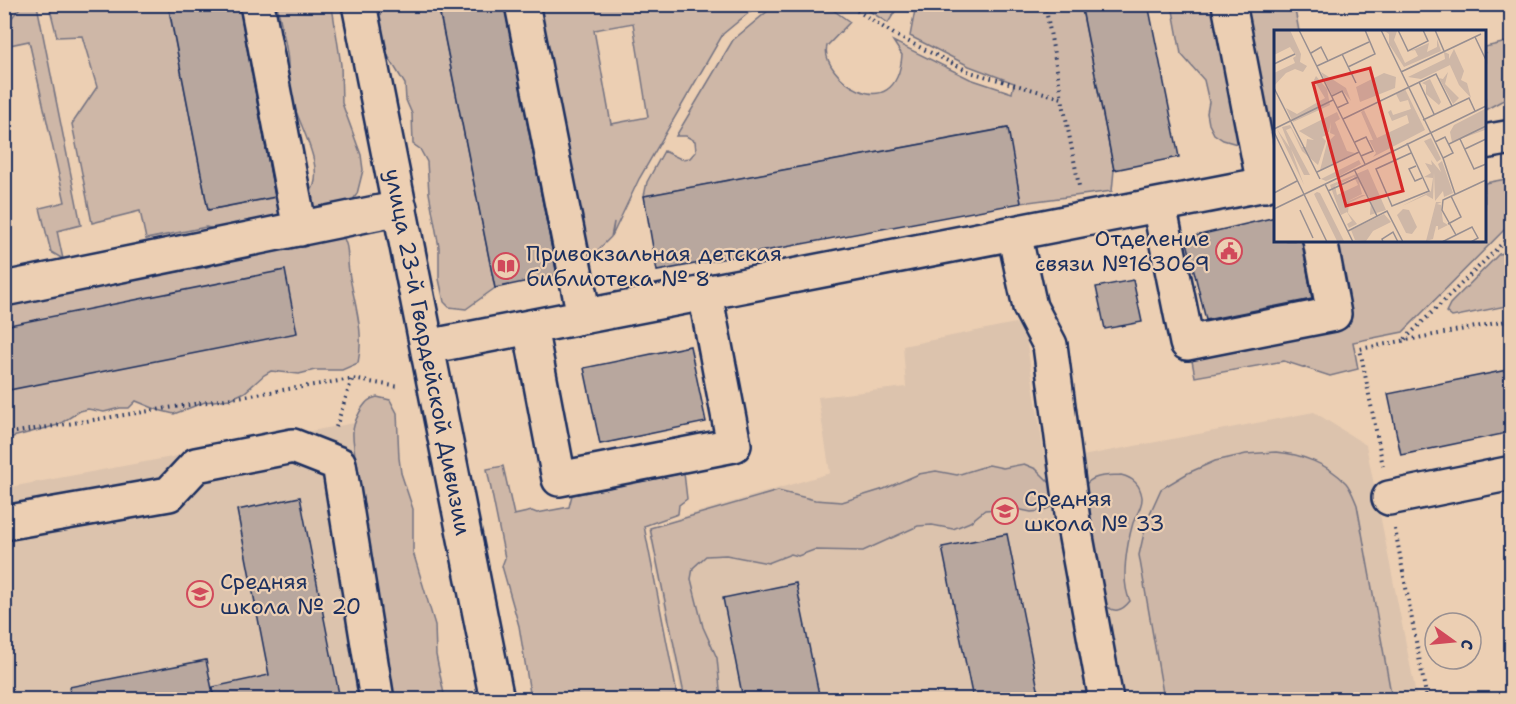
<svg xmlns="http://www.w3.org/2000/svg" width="1516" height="704" viewBox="0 0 1516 704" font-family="'Shantell Sans',sans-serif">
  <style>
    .built { fill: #dcc3ad; fill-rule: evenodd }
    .green { fill: #ceb7a7; stroke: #747382; stroke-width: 1.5; fill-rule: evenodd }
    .building { fill: #b8a79e; stroke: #1b2f5e; stroke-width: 1.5 }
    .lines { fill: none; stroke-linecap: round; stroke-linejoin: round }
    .minor-casing { stroke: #1b2f5e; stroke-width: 38 }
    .path { stroke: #1b2f5e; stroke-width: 4; stroke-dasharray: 1.5 4.5; stroke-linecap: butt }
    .minor { stroke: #eccfb3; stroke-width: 33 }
    .labels { text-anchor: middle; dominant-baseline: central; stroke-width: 4.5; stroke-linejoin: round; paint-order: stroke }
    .poi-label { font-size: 22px; fill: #1b2f5e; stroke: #eccfb3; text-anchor: start }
    .street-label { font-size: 22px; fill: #1b2f5e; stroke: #eccfb3 }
    .inset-road { fill: none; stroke: #988f91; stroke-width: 1.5 }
    .view { fill: #d62828; fill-opacity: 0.15; stroke: #d62828; stroke-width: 3 }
    .inset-edge { fill: none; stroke: #1b2f5e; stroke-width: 3 }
  </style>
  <rect width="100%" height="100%" fill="#eccfb3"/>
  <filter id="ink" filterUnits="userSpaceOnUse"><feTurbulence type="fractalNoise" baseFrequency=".0167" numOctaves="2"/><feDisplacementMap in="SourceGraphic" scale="12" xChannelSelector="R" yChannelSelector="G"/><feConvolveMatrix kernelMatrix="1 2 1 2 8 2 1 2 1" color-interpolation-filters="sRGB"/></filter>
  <g filter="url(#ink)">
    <path class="built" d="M1015,323L1025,332L1045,460L1082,456L1314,412L1366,445L1417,699H1392L1357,505L1348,485L1332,471L1246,454L1215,461L1188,473L1161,489L1139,555L1164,699H721L717,658L703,627L691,579L693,568L706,556L726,555L768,563L791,554H804L814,550H830L893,536L924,525L953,529L970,522L985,510L1012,508L1031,512L1042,511L1052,485L1036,469L1024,464L1003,468L982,467L957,475L936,471L919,474L884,489L842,502L815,500L778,491L650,528L685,699H682L648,527L830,473L818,397L906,387L903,346ZM1121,475L1142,499L1127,544L1125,585L1127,594L1117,611L1109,609L1104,604L1084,487L1088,481L1095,478Z
      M365,421L414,699L5,700V488Z"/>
    <path class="green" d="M23,4L37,5L81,225L57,231L63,259L51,252L40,208L65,202L29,41L5,46V26Z
      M49,5H168L208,210L278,197L309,194C329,172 297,121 291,97C288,85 288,76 288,64C288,48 280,21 277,5H330L333,13L341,65L342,103L361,155L363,170L357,194L352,201L341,232C351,252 346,253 349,272C354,303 365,331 358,363L342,370H315L299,374L271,371L264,375L245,392L230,399L205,402L174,414L158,410L136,401L129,408H120L104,412L88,409L80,411L58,425L5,439V307L82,287L109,285L121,281L207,267L225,260L214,229L206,227L146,239L140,211L92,223L72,124L97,87L82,36L57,37Z
      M382,5H438L495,288L466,309L449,307L444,302L439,279V247L429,193L427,162L420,149L413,144L412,114L406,100L405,84L380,43L375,29Z
      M532,5H758L723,34L639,179L612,236L614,222L611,237L582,266ZM633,23L648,117L611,124L594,30Z
      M775,5H826L850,22L827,46C819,76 896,131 902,55L893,41L970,79L1012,93L1014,83L969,66L910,36L916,5H1081L1114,170L1112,191L1021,203L1007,128L644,196L647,182L664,151L681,159L690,158L696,151L695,141L686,136H676L733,40Z
      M860,5H859H896V10L888,23Z
      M1172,5H1294L1299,31L1276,32V155L1223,140L1214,134L1209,124L1207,113L1209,102L1204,80L1181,54Z
      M1511,41V96L1485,110V47Z
      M1511,178V223L1403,332L1353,342L1358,369L1330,376L1284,361L1195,377L1190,350L1346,317L1335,240H1484L1485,183Z
      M1511,252V305L1452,317L1446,312L1450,304L1499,254Z
      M377,397L390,400L397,413L399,458L401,473L413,509V552L435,625L436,655L445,699H395L390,681L355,465C356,438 346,435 362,408C367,401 369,399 377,397Z
      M1276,452C1301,454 1328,464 1346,483C1351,489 1354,498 1357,505L1392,699H1164L1139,555L1147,520L1161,489L1188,473L1215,461L1246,454Z
      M1024,464L1036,469L1052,485L1053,506L1042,511L1031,512L1012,508L985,510L970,522L953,529L932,525L918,526L863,551L814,550L798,556L791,554L768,563L726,555L706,556L693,568L691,579L703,627L717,658L721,699H685L650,528L778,491L815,500L842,502L884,489L919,474L936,471L957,475L989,465L1003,468Z
      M503,466L514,515L532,511L537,513L569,507L572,495L684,473L687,499L679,505L678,514L644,526L678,699H531L519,626L502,566L505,558L487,469Z
      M1121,475C1133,478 1140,484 1142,497C1143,506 1136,515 1133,523C1127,544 1120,581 1130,601C1122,611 1114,614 1104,604L1084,487C1092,474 1108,476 1121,475Z"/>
    <path class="building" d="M168,4H239L275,197L208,210Z
      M438,4H504L557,275L495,288Z
      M1081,4H1148L1179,157L1114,170Z
      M1008,128L1021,203L657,271L644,196Z
      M1276,217V240H1302L1312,299L1206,320L1186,238Z
      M285,270L297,333L4,391V326Z
      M1133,280L1142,322L1105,329L1096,287Z
      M690,346L706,422L600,444L584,368Z
      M1512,369V432L1401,455L1388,394Z
      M300,497L340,699H214L213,687L269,675L237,510Z
      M1007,534L1040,699H973L942,547Z
      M796,583L820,699H743L723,598Z
      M206,660L214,699H71L69,687Z"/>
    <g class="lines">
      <defs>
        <path id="minor" d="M257,4L300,229
          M359,4L497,700
          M522,4L584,316
          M1229,4L1264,185
          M1484,142L1512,137
          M1159,205L1187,343L1334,314L1320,240
          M1014,233L1030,307L1050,345L1073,521L1106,700
          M4,289L400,208
          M530,327L559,479L734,445L705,293
          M427,347L1276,182
          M1389,498L1512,473
          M4,523L169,494L196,465L293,446L339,464L377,700"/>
      </defs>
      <use href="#minor" class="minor-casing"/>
      <path class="path" d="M847,4L897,36L970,72L1062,98L1079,186
        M1045,4L1062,98
        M1405,339L1512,234
        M336,427L352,379
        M4,434L352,379L400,387
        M1383,466L1360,349L1512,320
        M1395,529L1427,700"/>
      <use href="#minor" class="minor"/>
    </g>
  </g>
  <defs>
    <symbol id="civic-ring" viewBox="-11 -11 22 22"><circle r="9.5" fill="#eccfb3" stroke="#d1495b" stroke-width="1.5"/><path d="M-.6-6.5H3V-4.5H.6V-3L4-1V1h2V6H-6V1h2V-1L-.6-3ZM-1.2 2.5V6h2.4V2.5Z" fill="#d1495b"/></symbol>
    <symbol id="library-ring" viewBox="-11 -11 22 22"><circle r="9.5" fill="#eccfb3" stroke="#d1495b" stroke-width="1.5"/><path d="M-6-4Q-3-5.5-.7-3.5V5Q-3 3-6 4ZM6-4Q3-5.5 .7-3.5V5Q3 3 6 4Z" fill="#d1495b"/></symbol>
    <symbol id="school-ring" viewBox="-11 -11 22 22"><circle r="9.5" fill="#eccfb3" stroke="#d1495b" stroke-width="1.5"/><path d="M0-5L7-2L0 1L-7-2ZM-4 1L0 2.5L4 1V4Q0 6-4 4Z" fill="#d1495b"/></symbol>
  </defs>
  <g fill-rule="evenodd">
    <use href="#civic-ring" x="1214" y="236" width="30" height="30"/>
    <use href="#library-ring" x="491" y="251" width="30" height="30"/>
    <use href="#school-ring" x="990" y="496" width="30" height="30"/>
    <use href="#school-ring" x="185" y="579" width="30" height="30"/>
  </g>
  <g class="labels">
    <g class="poi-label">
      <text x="1210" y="238" text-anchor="end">Отделение<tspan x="1210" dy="25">связи №163069</tspan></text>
      <text x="526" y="253">Привокзальная детская<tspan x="526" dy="25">библиотека № 8</tspan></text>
      <text x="1024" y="498">Средняя<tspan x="1024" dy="25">школа № 33</tspan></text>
      <text x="220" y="581">Средняя<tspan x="220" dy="25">школа № 20</tspan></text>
    </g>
    <g class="street-label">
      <text transform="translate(428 352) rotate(79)">улица 23-й Гвардейской Дивизии</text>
    </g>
  </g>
  <g transform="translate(1274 30)">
    <rect width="212" height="212" fill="#eccfb3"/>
    <path d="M0,0H16L27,24L26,32L33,36L29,42L21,39L12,43L0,56V43L21,33L19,28L22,26L16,17L0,25ZM109,0L123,1L120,10L131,33L144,26L141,20L136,21L155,13L153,22L163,17V9L167,21L130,37L115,14V4ZM180,19L190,41L187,50L193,53L197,68L185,55L176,35L147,49L134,47L171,29L170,22L175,24V29ZM47,42L72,58L77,71L68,60L58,65ZM174,42L171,54L185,68L179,74L165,48L169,49ZM110,43L122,47L121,58L86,72L82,57ZM42,46L53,59L56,75L19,92L12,78L23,84L51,68L40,50ZM156,49L167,72L165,75L152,64V55L148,53ZM131,59L151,100L99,127L102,123L95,110H99L87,82L90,80L103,108L135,93L133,85L118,91L114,82L117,80L119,85L137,79L134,70L126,72L122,64ZM211,79V100L178,112L176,102L180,95ZM63,82L66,89L61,92L73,121L81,123L46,140L53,113L61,105L56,103L57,92L55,102L49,103L55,104L48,107L52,111L44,135L28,121L17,98L12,100L36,145H30L17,119L30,155L3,99L16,118L8,97L16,95L28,117H32L33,109L40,110L25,101ZM157,108L167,129L163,132L150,111ZM85,130L87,134L67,145L52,151L47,149ZM157,130L167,142L164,134L168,131L179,163L170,167L169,161L161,171L160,142L159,169L152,165L128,176L157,161L159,148L150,147L157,143L151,133L158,135ZM94,139L112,180L96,185L97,170L85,152L88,164L68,174L88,165H92L75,173L74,183L83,194L75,198L73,194L78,191L73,182L67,185L56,155ZM80,147L84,155L63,165L61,156ZM43,162L46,163L70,211H63L40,164ZM162,172H168L163,174L167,175L169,192L174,195L164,200V196H162L159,209L152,211ZM129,179L135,180L143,197L138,204L132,203L123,185ZM110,184L117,192L99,201L92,211L81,210L77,200Z" fill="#ceb7a7" fill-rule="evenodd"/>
    <path class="inset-road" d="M25,0L91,134M107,0L169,128L181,164M124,0L134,21L154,11L149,0M161,0L170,21M201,7L212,30M37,23L47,17L54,31M68,24L82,53M0,34L21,24M43,36L95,12M74,37L101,24L91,0M127,42L207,4M145,52L160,84M0,58L46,149M58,66L68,61L74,73L63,78M69,89L162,44L178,76M149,90L195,68L201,81M0,99L59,70M0,102L53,212M186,109L200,139L212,134M81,112L92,107L99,121L87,126M161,112L171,107L179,123L169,128M133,113L155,161L118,176L102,139L137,123M175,114L212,96M191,119L212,109M142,136L135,139L141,151L148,148M80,139L103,186M43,142L85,122M51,154L79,212M54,161L84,147M0,163L23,151M0,179L212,76M26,180L39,208M174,194L187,187L177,166M74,201L113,181L129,212M182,205L168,180L169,170L212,150M109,212L108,209L119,202L124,212M168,212L198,197L204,208L197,212"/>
    <path class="view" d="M96,38L129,161L72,176L39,53Z"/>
    <rect width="212" height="212" class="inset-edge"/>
  </g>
  <rect width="1516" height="704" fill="none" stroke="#eccfb3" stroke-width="24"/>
  <rect x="12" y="12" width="1492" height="680" fill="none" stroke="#1b2f5e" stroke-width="2" filter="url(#ink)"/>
  <g transform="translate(1453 641) rotate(105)"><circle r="28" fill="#eccfb3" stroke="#988f91" stroke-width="1.5"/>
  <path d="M0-4.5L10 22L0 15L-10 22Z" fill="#d1495b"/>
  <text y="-9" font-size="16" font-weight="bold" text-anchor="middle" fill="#1b2f5e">С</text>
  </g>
</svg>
